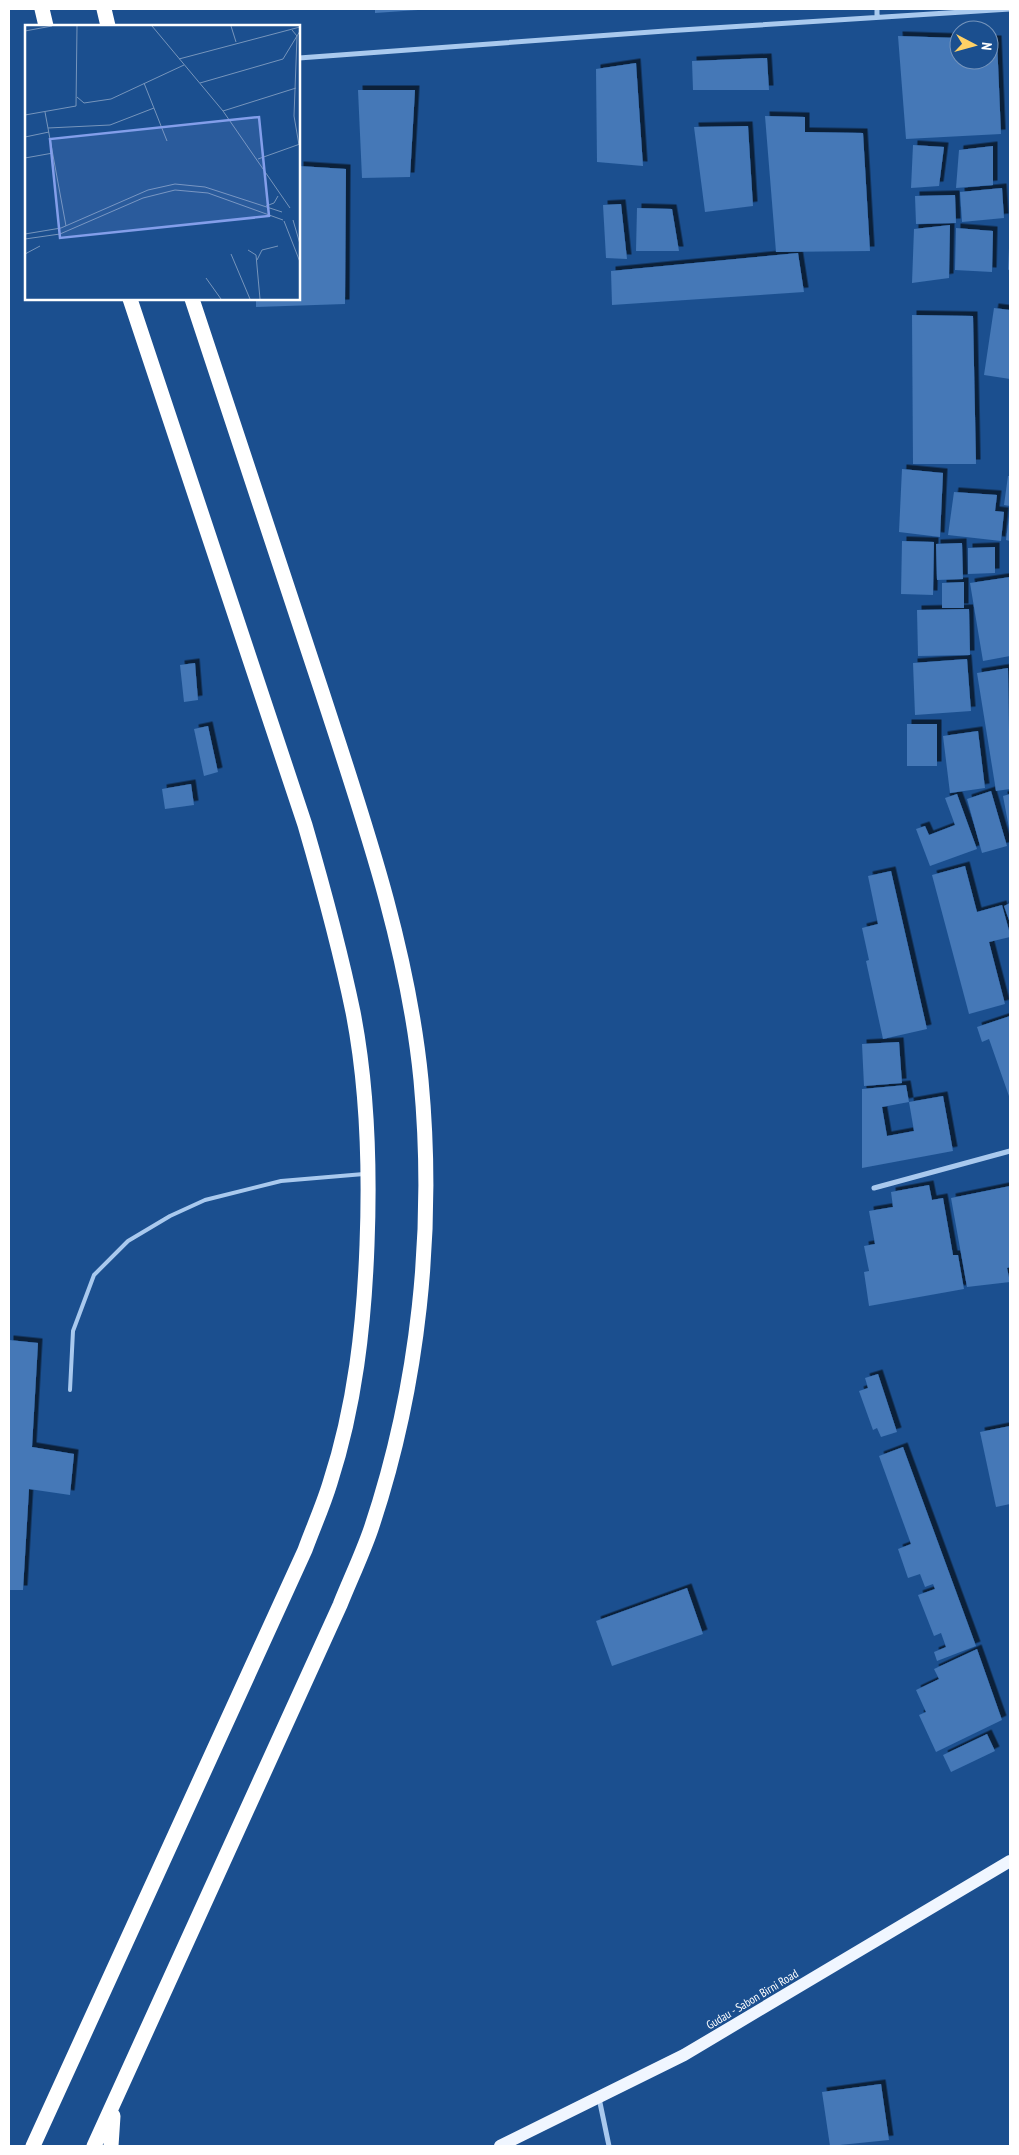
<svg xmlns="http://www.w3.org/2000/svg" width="1019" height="2155" viewBox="0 0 1019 2155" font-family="'PT Sans Narrow',sans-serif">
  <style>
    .building { fill: #4478b7; filter: url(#shadow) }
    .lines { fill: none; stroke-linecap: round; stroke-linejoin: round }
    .lane { stroke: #a9c9ee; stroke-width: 4 }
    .street { stroke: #a9c9ee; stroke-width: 5 }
    .primary { stroke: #f0f6ff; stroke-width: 12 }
    .highway { stroke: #fff; stroke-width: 15 }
    .labels { text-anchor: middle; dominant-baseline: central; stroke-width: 4; stroke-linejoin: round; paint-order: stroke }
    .street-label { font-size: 12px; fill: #fff; stroke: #1b4f8f }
    .inset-road { fill: none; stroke: #7695bc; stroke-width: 1 }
    .view { fill: #839eea; fill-opacity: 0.15; stroke: #839eea; stroke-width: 2.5 }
    .inset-edge { fill: none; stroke: #fff; stroke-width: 2.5 }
  </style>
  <defs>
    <filter id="shadow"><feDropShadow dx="4.5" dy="-4.5" stdDeviation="0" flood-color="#0009"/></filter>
  </defs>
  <rect width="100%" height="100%" fill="#1b4f8f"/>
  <path class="building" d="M375,9H418V10L375,13Z
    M898,36L959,38V60H989V40H997L1001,134L906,139Z
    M767,58L769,90H693L692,61Z
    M636,63L643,166L597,162L596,69Z
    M358,90H415L410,177L362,178Z
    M765,116L805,117V132L863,133L870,251L776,252Z
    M748,126L753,206L705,212L694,127Z
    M913,145L944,147L939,186L911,188Z
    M993,146V185L956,188L959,150Z
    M299,166L346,169L345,304L256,307V299H299Z
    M1002,188L1004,218L962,222L960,192Z
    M955,195L956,223L916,224L915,196Z
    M621,204L627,259L606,258L603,205Z
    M637,208L672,209L679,251H636Z
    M950,225L949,278L912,283L914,229Z
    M956,228L993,231L992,272L955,270Z
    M1009,248L1010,269L1008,270Z
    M798,253L804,292L612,305L611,271Z
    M994,308L1010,310V379L984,375Z
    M912,315L973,316L976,464H913Z
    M902,469L943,473L940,537L899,532Z
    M1008,476H1010V506L1004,505Z
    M954,492L997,495L995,511L1004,512L1001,541L948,535Z
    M1009,517H1010V541L1006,540Z
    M902,541L934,542L933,595L901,594Z
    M962,543L963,579L937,580L936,544Z
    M995,547V573L968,574V548Z
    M1010,577V656L983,661L970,583Z
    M964,582V608H942V583Z
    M969,609L970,655L918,656L917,610Z
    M967,659L971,711L915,715L913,663Z
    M195,663L198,700L184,702L180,665Z
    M1008,668L1010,789L996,791L977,673Z
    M907,724H937V766H907Z
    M208,726L218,772L204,776L194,729Z
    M978,731L985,788L950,793L943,736Z
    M191,784L194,805L165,809L162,789Z
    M991,791L1007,846L982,853L967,799Z
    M957,794L977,849L930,866L916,829L925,826L929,835L955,825L945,798Z
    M1010,794V828H1009L1003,796Z
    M965,866L977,912L1002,905L1010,934V937L989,942L1005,1004L969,1014L932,875Z
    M891,871L927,1029L883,1039L866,961L869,960L862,928L878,924L868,876Z
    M1010,903V923L1004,906Z
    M1010,1016V1099L989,1039L982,1042L977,1027Z
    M899,1042L902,1083L864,1086L862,1044Z
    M906,1085L909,1102L882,1107L887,1136L914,1131L909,1102L943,1096L953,1151L862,1168V1089Z
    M929,1185L932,1200L943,1198L953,1255H958L964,1289L869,1306L864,1272L869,1271L864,1246L875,1244L869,1211L893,1207L891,1192Z
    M1010,1186V1267L1007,1268L1010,1282L967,1287L951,1198Z
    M9,1340L38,1343L32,1447L74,1454L70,1495L29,1489L23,1590H9Z
    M878,1374L897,1432L881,1437L877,1428L873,1430L859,1391L868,1388L865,1378Z
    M1010,1426V1504L996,1507L980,1432Z
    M903,1447L976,1646L937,1661L934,1652L946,1647L941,1633L934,1636L918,1595L935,1589L933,1584L925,1587L920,1574L908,1578L898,1549L911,1544L879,1456Z
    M687,1588L703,1634L612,1666L596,1621Z
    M977,1649L1002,1720L936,1752L919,1715L926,1712L916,1690L939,1679L934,1669Z
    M987,1734L995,1751L951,1772L943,1755Z
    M881,2084L889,2140L830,2146L822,2092Z"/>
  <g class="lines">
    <path class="lane" d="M70,1390L73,1331L94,1275L128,1241L170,1216L205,1200L281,1181L364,1174"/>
    <path class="street" d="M877,9V17
      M299,58L665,31L1010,9
      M874,1188L1010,1151
      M599,2098L609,2146"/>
    <path class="primary" d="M500,2146L684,2055L1010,1861"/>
    <path class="highway" d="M42,9L46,26
      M104,9L108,26
      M33,2146L305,1550C313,1528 323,1506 330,1483C355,1406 364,1326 367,1245C370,1167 368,1089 353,1012C340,949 323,887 305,825L130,299
      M94,2146L340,1605C350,1580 362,1555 371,1529C419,1386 435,1230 421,1080C408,947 363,818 322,692C278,561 235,430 192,299
      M111,2146L113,2116"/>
  </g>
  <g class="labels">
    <g class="street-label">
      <text transform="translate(752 1999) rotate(-31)">Gudau - Sabon Birni Road</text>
    </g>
  </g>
  <g transform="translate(25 25)">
    <rect width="275" height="275" fill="#1b4f8f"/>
    <path class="inset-road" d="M127,1L198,86L265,183M206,1L211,17M267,5L272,11L269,91L274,120M0,6L27,1M154,34L275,2M119,58L142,116M175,58L258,34L275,6M52,72L59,78L86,74L159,40M198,86L271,63M20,87L41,201M0,90L51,81L52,1M23,103L85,100L129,83M0,112L24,107M0,133L28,128M233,134L275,119M241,181L249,178L253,171M268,195L275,219M259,196L275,237M0,209L36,203L123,165L150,159L180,162L257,187M0,214L35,209L118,173L150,165L183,168L258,195M223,225L231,230L235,274M0,229L15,221M206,229L225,274M232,235L237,225L253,221M181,253L196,274"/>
    <path class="view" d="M234,92L244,191L35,213L25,114Z"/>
    <rect width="275" height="275" class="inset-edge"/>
  </g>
  <rect width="1019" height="2155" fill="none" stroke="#ffffff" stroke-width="20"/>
  <g transform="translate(974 45) rotate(96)"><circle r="24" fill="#1b4f8f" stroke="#7695bc"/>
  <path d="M0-4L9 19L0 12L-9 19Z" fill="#ffd166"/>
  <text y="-8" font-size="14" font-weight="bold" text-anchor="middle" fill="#ffffff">N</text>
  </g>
</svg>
